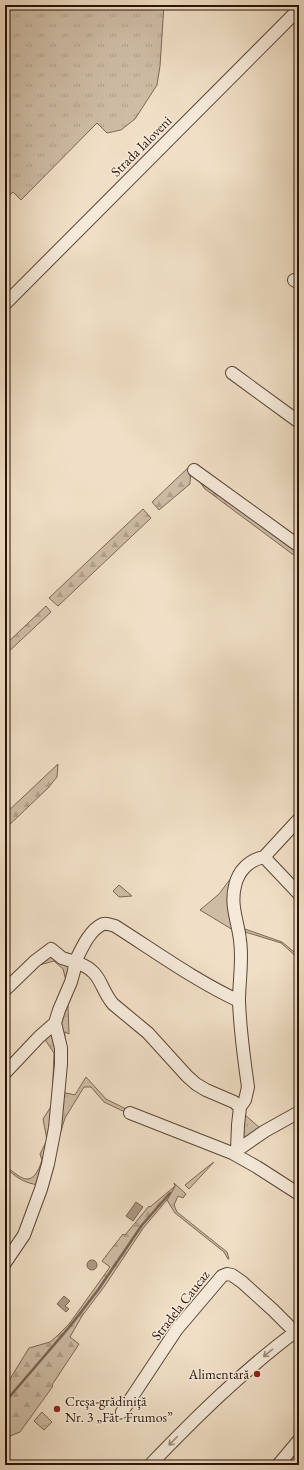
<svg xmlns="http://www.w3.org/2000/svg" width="304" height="1470" viewBox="0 0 304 1470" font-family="'EB Garamond',serif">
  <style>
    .grass { fill: url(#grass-tufts); stroke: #7c6756 }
    .forest { fill: url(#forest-firs); stroke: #7c6756 }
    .park { fill: url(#park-crowns); stroke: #7c6756 }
    .garden { fill: #cebca5; stroke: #7c6756 }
    .water { fill: #ac9985; stroke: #786352 }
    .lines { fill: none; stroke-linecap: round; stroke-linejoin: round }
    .stream { stroke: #786352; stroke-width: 2.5 }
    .minor-casing { stroke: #5b4536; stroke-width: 14 }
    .minor { stroke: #f5eada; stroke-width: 12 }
    .oneway { stroke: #99897b }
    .poi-dot { fill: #8f2418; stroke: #f5eada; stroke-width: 1.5 }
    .labels { text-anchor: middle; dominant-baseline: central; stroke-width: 3; stroke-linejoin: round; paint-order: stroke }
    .street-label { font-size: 14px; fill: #291206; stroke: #f5eada }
    .poi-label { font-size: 14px; fill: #291206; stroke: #f5eada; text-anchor: end }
  </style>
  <defs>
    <pattern id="grass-tufts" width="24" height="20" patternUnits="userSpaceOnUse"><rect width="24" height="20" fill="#cebca5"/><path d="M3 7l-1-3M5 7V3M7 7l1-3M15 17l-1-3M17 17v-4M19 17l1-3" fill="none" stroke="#b1a18d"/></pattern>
    <pattern id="forest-firs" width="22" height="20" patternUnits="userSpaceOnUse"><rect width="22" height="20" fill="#cebca5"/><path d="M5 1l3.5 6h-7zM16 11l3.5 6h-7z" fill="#b1a18d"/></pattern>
    <pattern id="park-crowns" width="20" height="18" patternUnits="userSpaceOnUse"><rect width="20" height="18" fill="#cebca5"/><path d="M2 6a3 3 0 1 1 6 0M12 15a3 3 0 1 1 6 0" fill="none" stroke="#b1a18d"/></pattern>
  </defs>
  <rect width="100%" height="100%" fill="#f0dfc6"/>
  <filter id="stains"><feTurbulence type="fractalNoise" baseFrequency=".005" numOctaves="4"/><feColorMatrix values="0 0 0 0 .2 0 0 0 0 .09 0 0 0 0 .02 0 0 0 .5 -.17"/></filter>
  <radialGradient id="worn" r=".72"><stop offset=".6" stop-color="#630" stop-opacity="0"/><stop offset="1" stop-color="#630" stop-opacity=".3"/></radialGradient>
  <path class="grass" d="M5,5H164L160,66L157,85L135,119L121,130L107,133L97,123L21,200L13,192L5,199Z
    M239,922L245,929L282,942L299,956V959L281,943L242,931Z
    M49,954L68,965L71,971L66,981L63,969L54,961L36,966Z
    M79,968L87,970L101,991L89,977L80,970L68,1005L69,1034L65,1032L64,1049L59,1023Z
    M51,1033L57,1038L53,1127L39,1185C23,1183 16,1177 5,1167V1165C23,1181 33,1188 42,1160L40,1154L47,1140L43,1119L52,1105L54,1053L44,1038Z
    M86,1077L106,1099L128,1110L127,1113L104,1102L91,1087H84L65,1118L52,1160L62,1092L75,1095Z
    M244,1114L260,1128L246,1137L243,1135Z
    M214,1162L189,1189L185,1185L206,1168Z
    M174,1183L186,1194L183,1198L178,1196L174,1205L177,1212L227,1252L229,1259H228L224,1252L175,1213L167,1200L175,1186Z"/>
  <path class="forest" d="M191,465L190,484L159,510L152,502Z
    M197,478L299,549V559L205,489Z
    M143,509L151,518L58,606L49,598Z
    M46,606L51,612L5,655V645Z
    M58,764L57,777L48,788L5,829V814Z
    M175,1186L167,1200L144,1227L104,1287L82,1316L70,1337L79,1344L52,1385L53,1386L20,1432L5,1438V1387L29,1348L50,1342L57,1336L69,1324L110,1267L102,1261L123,1234L125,1235L149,1206L150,1207Z"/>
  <path class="park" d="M42,1412L52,1422L44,1430L34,1421Z"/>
  <path class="garden" d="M231,878L233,930L200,910L219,894Z
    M119,885L132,896L119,897L113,891Z"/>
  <path class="water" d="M136,1202L143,1207L133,1221L126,1216Z
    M87 1265a5 5 0 1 1 10 0a5 5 0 1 1-10 0Z
    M64,1296L70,1301L65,1306L69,1309L66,1312L57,1304Z"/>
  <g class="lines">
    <path class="stream" d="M5,1402L71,1325L98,1290L142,1225L170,1193"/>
    <defs>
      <path id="minor" d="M294,280L299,283
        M5,304L299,9
        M232,373L299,422
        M194,470L299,546
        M264,857L299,894
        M5,990L35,961L51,949L62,958L75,962L74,971L71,982L59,1010L55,1023L39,1037L5,1073
        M239,1001C196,981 156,952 115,926C111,925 107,923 103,924C89,930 81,950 75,962C103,971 98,986 113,1004L148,1033L187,1076L196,1084L206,1090L234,1102L240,1107
        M130,1113L232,1153L257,1167L299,1194
        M237,1150L238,1125L240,1107L245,1100L248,1087C244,1059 240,1030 239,1001C239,981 243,961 240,940C238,922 230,905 235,886C238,871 249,860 264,857L299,819
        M233,1153L265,1131L299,1112
        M5,1263L24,1235L41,1189L48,1164L55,1128L61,1064V1048L55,1023
        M122,1412L177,1329L222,1276L227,1274L232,1275L242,1282L273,1310L295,1332
        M150,1465C197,1416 245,1369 299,1329
        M278,1465L299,1440"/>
    </defs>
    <use href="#minor" class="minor-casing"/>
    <use href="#minor" class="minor"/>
  </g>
  <defs><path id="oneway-shaft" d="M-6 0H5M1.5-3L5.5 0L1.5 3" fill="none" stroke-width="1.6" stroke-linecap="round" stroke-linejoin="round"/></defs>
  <g class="oneway">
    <use href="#oneway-shaft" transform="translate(268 1353) rotate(141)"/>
    <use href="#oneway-shaft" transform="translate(173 1441) rotate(135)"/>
  </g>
  <g class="poi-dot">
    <circle cx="257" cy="1374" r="4"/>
    <circle cx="57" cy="1409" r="4"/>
  </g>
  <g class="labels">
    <g class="street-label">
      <text transform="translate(141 146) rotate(-45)">Strada Ialoveni</text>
      <text transform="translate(180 1305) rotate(-52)">Stradela Caucaz</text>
    </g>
    <g class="poi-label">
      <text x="249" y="1374">Alimentară</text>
      <text x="65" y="1401" text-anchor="start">Creşa-grădiniţă<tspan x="65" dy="16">Nr. 3 „Făt- Frumos”</tspan></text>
    </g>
  </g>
  <rect width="304" height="1470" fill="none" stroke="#f0dfc6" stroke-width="20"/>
  <rect x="6" y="6" width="292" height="1458" fill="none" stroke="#291206" stroke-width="2"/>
  <rect x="10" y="10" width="284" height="1450" fill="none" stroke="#291206"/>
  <rect width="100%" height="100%" filter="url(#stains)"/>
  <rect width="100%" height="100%" fill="url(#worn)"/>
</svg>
